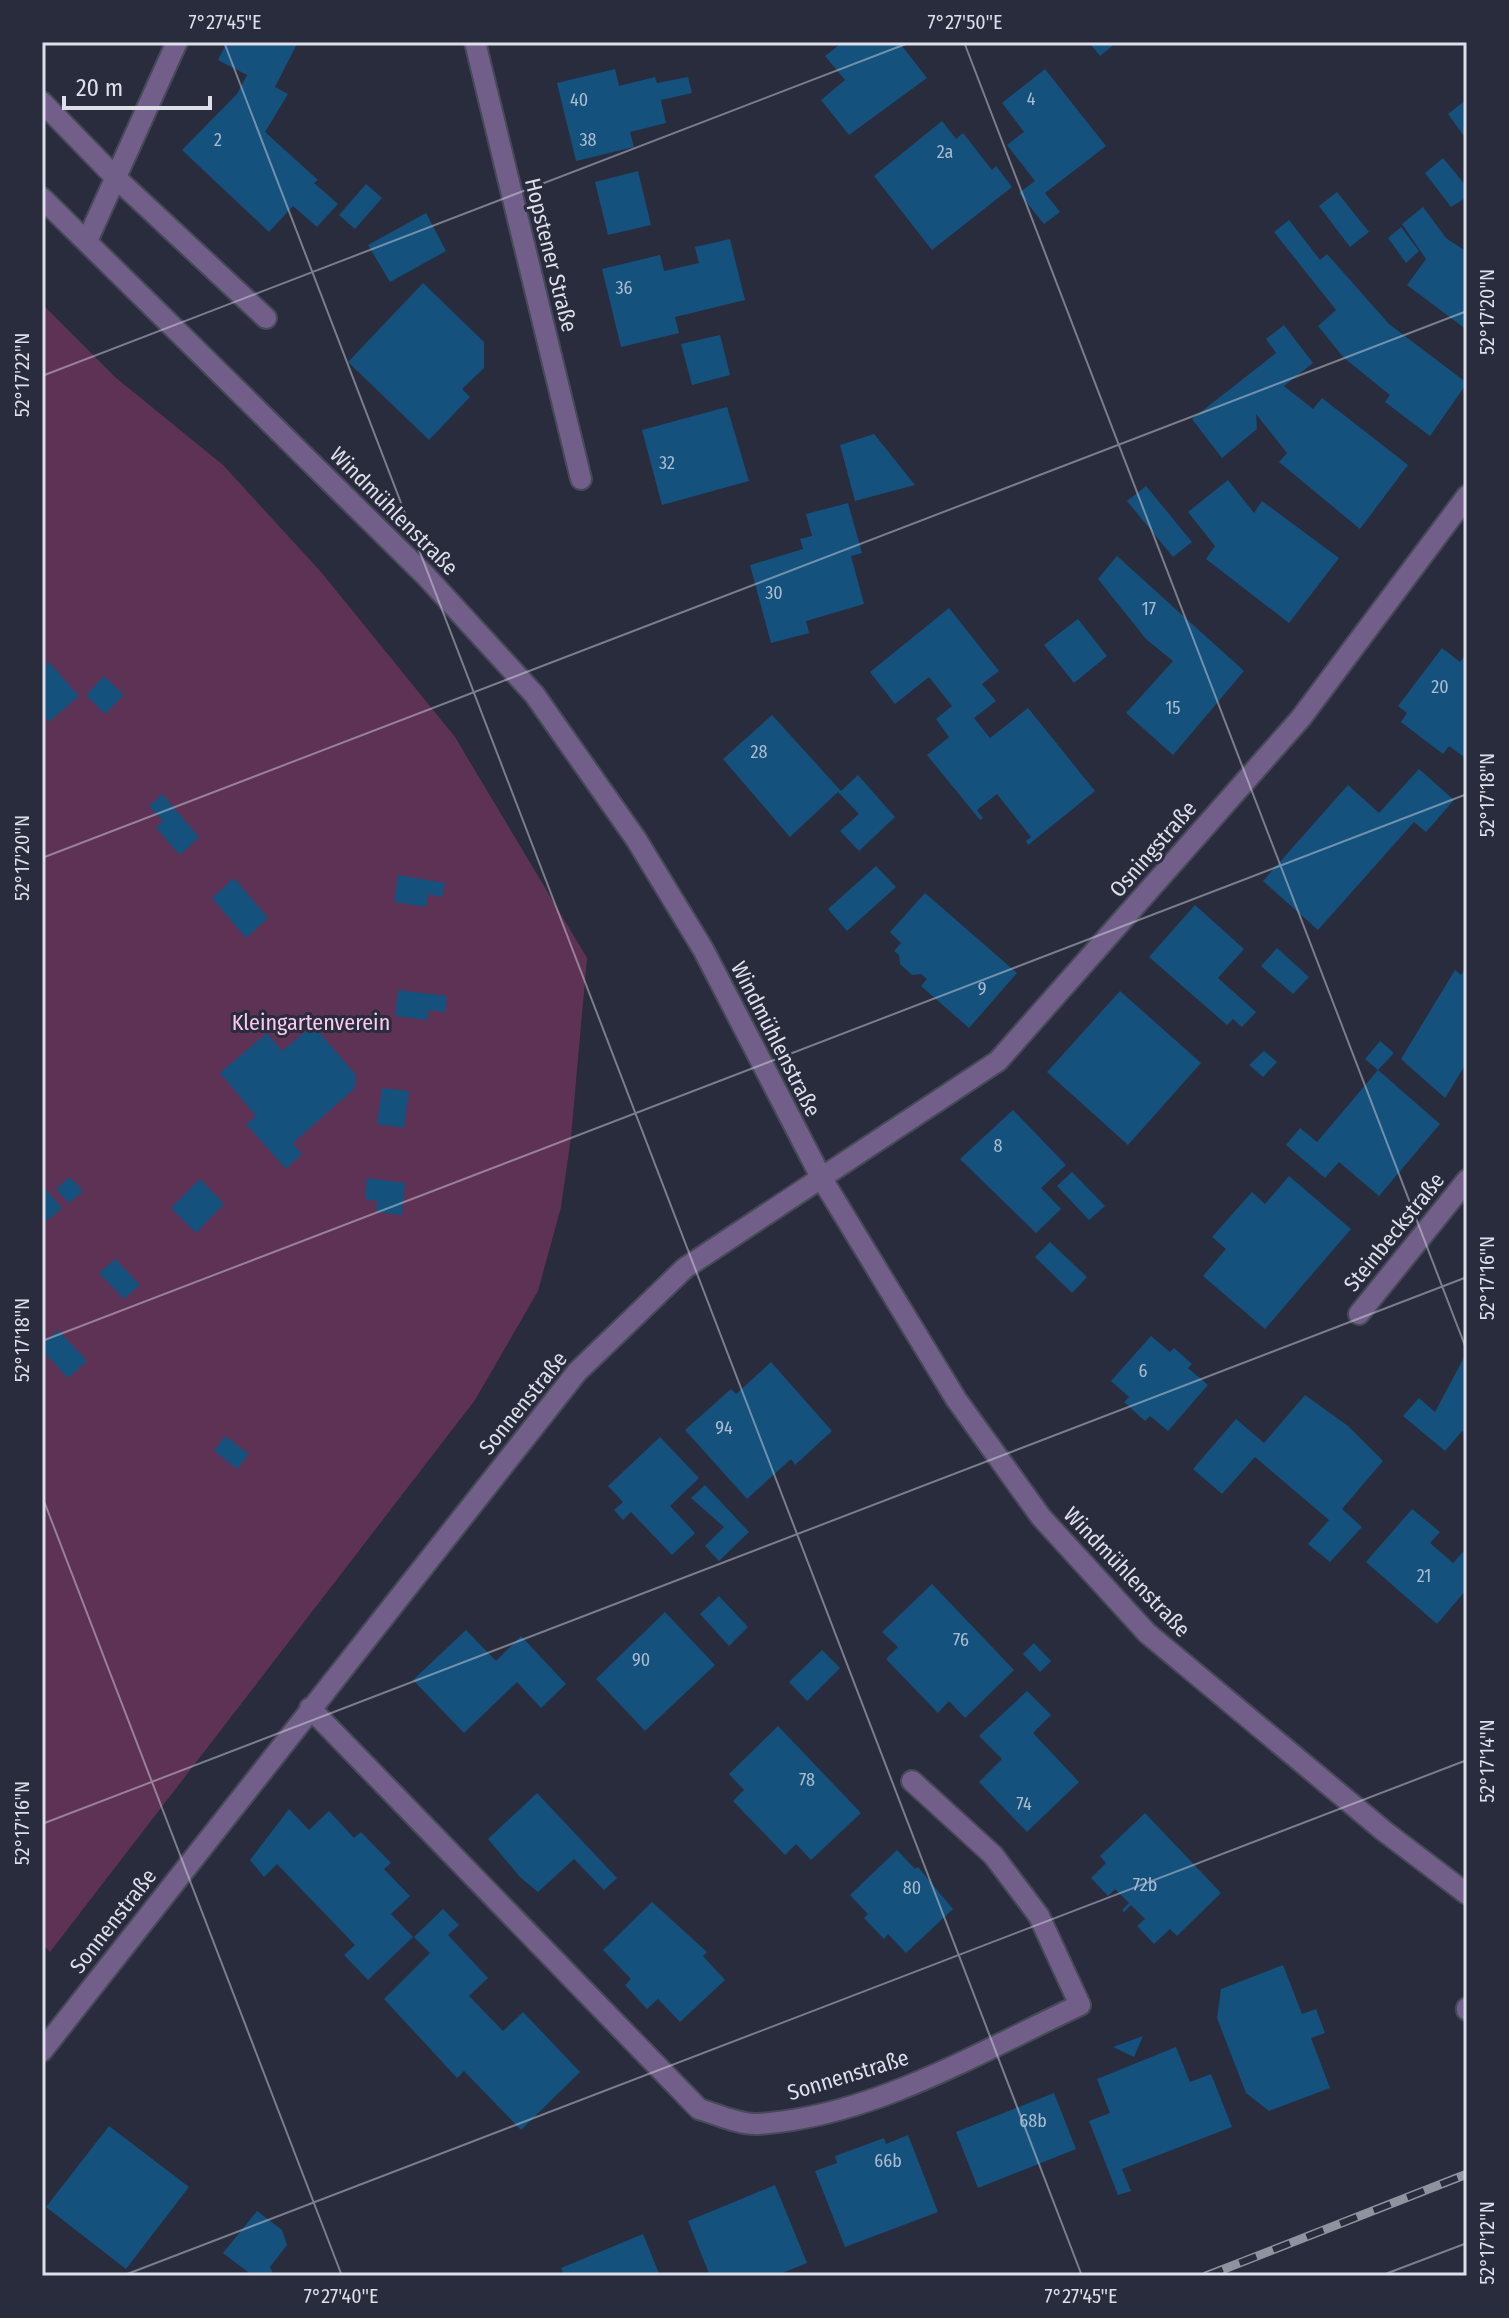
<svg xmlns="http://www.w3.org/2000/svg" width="1509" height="2318" viewBox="0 0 1509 2318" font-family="'Fira Sans Condensed',sans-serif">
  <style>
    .green { fill: #5e3255 }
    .building { fill: #15517d }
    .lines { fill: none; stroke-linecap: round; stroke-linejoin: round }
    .minor-casing { stroke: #464958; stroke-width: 24 }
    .minor { stroke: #725f89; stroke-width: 20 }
    .rail-casing { stroke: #8f929f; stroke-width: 9 }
    .rail { stroke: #292c3c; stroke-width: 6; stroke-dasharray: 18; stroke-linecap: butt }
    .ticks { fill: none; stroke: #dddfea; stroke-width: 2; stroke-opacity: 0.45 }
    .labels { text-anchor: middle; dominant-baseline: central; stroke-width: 6; stroke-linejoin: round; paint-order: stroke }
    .number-label { font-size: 18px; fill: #abbccf }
    .street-label { font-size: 22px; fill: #dddfea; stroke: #292c3c }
    .park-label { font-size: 22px; fill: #fbc9ef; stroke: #292c3c }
    .neatline { fill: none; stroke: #dddfea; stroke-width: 3 }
    .ticks-label { font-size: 20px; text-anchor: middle; fill: #dddfea }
  </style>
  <rect width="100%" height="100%" fill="#292c3c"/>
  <path class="green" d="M42,304L115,377L223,465L321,572L455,737L587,958L571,1137L561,1207L538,1291L475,1400L50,1952L42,1944Z"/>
  <path class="building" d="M227,42H298L275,87L288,94L265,132L318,180L314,183L338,204L317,227L293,206L269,232L182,150L237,94L247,75L218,60Z
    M843,42H899L927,78L849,135L821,100L845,80L825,56Z
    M1089,42H1117L1100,56Z
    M615,69L619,86L655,77L657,83L688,77L692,93L661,100L666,123L630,132L634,147L576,161L557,83Z
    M1045,69L1106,146L1045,193L1060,212L1044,224L1019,193L1035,181L1007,145L1024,132L1002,103Z
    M1467,99V140L1448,114Z
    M942,121L956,139L963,133L992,170L996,166L1012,187L932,250L874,176Z
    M1443,158L1467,187V197L1451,207L1425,173Z
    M638,171L651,225L608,235L595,182Z
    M366,184L382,198L355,229L339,215Z
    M1337,192L1369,232L1350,247L1319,206Z
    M1423,207L1446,238L1467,252V330L1407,285L1426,259L1402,224Z
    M426,213L446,251L390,282L368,245Z
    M1289,220L1320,260L1327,254L1389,324L1467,383L1430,436L1385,402L1390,395L1344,358L1318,326L1336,310L1274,232Z
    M1401,227L1419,251L1406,263L1388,238Z
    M730,239L745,300L675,317L679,333L621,347L602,269L660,255L664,271L699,263L695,247Z
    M423,283L484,342V368L462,389L470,397L429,440L348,362Z
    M1284,325L1313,363L1284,386L1313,409L1322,398L1408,465L1360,529L1279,462L1287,453L1256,414L1257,429L1222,458L1192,419L1276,353L1266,339Z
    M720,335L730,375L692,385L681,344Z
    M727,407L749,481L662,505L642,430Z
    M874,434L915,485L855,501L840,445Z
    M1228,480L1254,513L1262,501L1339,558L1289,623L1206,559L1215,546L1188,512Z
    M1146,486L1192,542L1173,557L1127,501Z
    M848,503L862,553L851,556L864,604L806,621L809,633L771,643L750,565L803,549L800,539L812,536L806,514Z
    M1117,556L1244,671L1173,755L1126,713L1173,661L1146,639L1098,579Z
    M949,608L999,671L982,684L996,701L974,718L990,738L1028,708L1095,791L1028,845L1026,841L1031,837L997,794L977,810L983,818L980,820L927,755L949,737L936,719L952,706L929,677L895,704L870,672Z
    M1078,619L1107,656L1074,683L1044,645Z
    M1442,648L1460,662L1467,652V759L1449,746L1443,754L1401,722L1407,713L1398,706Z
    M49,662L79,696L49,722L42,714V668Z
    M104,676L124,695L105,714L86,695Z
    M772,715L841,791L858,775L895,817L859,851L840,831L859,814L838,792L790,837L723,759Z
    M1419,769L1454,800L1426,832L1414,822L1318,930L1263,881L1348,785L1379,813Z
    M162,794L199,837L180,855L156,828L163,821L149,806Z
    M876,866L896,887L847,931L828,909Z
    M398,875L445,883L442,897L428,894L426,907L394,902Z
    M234,878L268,918L246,938L212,898Z
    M925,893L1017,973L969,1028L921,986L927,979L921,974L912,975L900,964L899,955L894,951L901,943L890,932Z
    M1195,905L1244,949L1218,978L1256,1012L1242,1027L1233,1019L1227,1025L1149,957Z
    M1277,948L1309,977L1293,994L1261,966Z
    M1467,965V1062L1445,1098L1401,1059L1455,970L1461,975Z
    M398,990L447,996L445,1012L429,1010L427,1020L395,1016Z
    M1120,991L1201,1063L1128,1145L1047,1072Z
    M313,1025L356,1075L355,1088L293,1143L302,1154L286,1169L246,1124L256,1116L220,1073L267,1033L282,1051Z
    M1380,1041L1394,1053L1378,1070L1365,1059Z
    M1264,1051L1277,1062L1263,1077L1249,1065Z
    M1378,1070L1440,1124L1379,1196L1339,1162L1325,1178L1286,1145L1300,1128L1317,1142Z
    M382,1088L409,1091L404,1128L377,1124Z
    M1013,1110L1066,1165L1041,1188L1061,1209L1036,1233L960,1159Z
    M1072,1172L1105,1206L1089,1220L1057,1186Z
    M1289,1176L1351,1229L1265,1329L1203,1276L1226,1249L1212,1237L1252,1192L1265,1204Z
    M70,1177L83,1191L69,1203L56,1189Z
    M367,1178L405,1183L402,1215L376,1212L377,1201L365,1199Z
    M200,1179L224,1204L196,1233L171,1208Z
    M42,1185L62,1208L42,1225Z
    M1050,1242L1087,1277L1072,1293L1035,1257Z
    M115,1259L140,1285L124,1299L99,1273Z
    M58,1330L87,1361L68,1378L42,1350V1345Z
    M1151,1336L1170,1352L1174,1348L1192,1364L1188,1368L1208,1385L1168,1431L1150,1416L1145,1421L1124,1402L1129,1397L1111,1381Z
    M1467,1352V1433L1462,1431L1445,1451L1403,1416L1419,1398L1435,1412Z
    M771,1362L832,1431L795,1465L791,1459L747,1499L685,1430L731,1389L736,1394Z
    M1305,1395L1348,1426L1383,1461L1342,1509L1362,1527L1330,1562L1308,1544L1329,1520L1255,1457L1222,1494L1193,1469L1236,1419L1264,1443Z
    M225,1436L249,1454L237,1469L214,1451Z
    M660,1437L699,1478L670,1506L695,1533L672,1555L631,1512L623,1520L614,1510L623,1502L608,1486Z
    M705,1485L749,1532L719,1561L705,1546L724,1527L691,1498Z
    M1412,1509L1440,1532L1430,1543L1453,1563L1463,1552L1467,1556V1589L1437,1624L1366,1562Z
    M932,1584L1014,1670L965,1718L949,1701L938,1713L886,1659L898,1647L882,1632Z
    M719,1596L748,1627L729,1646L700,1614Z
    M665,1612L715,1665L645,1731L596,1679Z
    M466,1630L496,1661L521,1636L566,1684L541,1708L517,1682L464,1733L413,1680Z
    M1034,1643L1051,1661L1040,1672L1023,1654Z
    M822,1650L840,1668L807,1701L789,1682Z
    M1027,1691L1051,1715L1033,1733L1079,1782L1027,1832L979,1782L1002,1759L979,1736Z
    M778,1726L861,1813L811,1860L796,1844L785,1855L733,1801L744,1790L729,1774Z
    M537,1793L617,1878L604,1890L574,1859L538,1892L520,1877L488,1839Z
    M289,1809L309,1830L329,1811L354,1838L361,1832L391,1863L384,1869L410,1896L391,1914L413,1937L368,1980L344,1955L355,1945L277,1864L264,1877L250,1860Z
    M1145,1813L1221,1893L1177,1936L1170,1929L1154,1944L1137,1926L1145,1919L1131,1905L1124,1912L1122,1910L1129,1903L1115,1889L1108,1896L1091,1878L1106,1863L1100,1856Z
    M897,1850L915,1869L918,1867L953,1909L906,1953L888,1934L884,1939L864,1918L868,1914L850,1895Z
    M652,1902L707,1952L703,1956L725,1980L680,2022L658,1999L647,2009L625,1985L631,1979L603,1950Z
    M443,1909L459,1925L448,1935L488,1978L469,1996L503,2031L523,2012L580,2072L521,2130L464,2071L457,2078L384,1999L430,1953L414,1937Z
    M1283,1965L1302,2014L1316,2009L1325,2033L1311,2038L1330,2088L1269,2111L1246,2093L1217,2018L1221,1989Z
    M1143,2036L1134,2057L1113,2047Z
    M1176,2047L1190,2082L1211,2074L1232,2127L1122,2169L1131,2191L1118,2195L1089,2121L1110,2113L1097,2079Z
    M1054,2093L1076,2149L978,2188L956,2132Z
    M109,2126L189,2187L126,2269L46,2207Z
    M908,2135L938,2212L845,2247L815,2171L837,2163L835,2156L884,2138L886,2144Z
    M775,2185L807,2263L775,2276H710L688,2221Z
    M257,2211L282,2230L287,2245L270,2267L274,2276H253L223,2253Z
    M643,2234L660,2276H564L561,2268Z"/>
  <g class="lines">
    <defs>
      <path id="minor" d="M475,42L581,479
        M42,102L115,177L266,318
        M42,198L425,575L534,694L636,839L703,949L822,1179L956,1399L1041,1517L1147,1633L1384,1831L1467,1894
        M87,241L177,42
        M1359,1314L1467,1180
        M310,1708L699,2109C716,2114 740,2125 758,2124C872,2117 979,2052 1080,2005L1039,1916L993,1855L912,1781
        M1467,2008V2010
        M42,2051L577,1372L685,1268L998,1061L1301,718L1467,496"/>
    </defs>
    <use href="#minor" class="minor-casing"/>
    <use href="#minor" class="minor"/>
    <defs>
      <path id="rail" d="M1206,2276L1467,2174"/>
    </defs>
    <use href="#rail" class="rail-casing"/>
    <use href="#rail" class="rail"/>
  </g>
  <path class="ticks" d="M224,42L1082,2276M964,42L1467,1351M42,376L911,42M42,858L1467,311M42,1341L1467,794M42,1496L342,2276M42,1824L1467,1277M122,2276L1467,1760M1380,2276L1467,2243"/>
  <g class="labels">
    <g class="number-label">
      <text x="1031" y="99">4</text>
      <text x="579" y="100">40</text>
      <text x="218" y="140">2</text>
      <text x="588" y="140">38</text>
      <text x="945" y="152">2a</text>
      <text x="624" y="288">36</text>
      <text x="667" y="463">32</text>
      <text x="774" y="593">30</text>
      <text x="1149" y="609">17</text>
      <text x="1440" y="687">20</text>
      <text x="1173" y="708">15</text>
      <text x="759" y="752">28</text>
      <text x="982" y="989">9</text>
      <text x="998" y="1146">8</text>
      <text x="1143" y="1371">6</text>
      <text x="724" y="1428">94</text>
      <text x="1424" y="1576">21</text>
      <text x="961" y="1640">76</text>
      <text x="641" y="1660">90</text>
      <text x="807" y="1780">78</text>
      <text x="1024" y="1804">74</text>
      <text x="1145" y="1885">72b</text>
      <text x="912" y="1888">80</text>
      <text x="1033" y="2121">68b</text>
      <text x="888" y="2161">66b</text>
    </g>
    <g class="street-label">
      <text transform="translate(551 255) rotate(76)">Hopstener Straße</text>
      <text transform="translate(394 511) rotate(45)">Windmühlenstraße</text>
      <text transform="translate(1153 849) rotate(-49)">Osningstraße</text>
      <text transform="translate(776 1039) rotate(63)">Windmühlenstraße</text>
      <text transform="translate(1394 1232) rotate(-51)">Steinbeckstraße</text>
      <text transform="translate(523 1403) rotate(-51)">Sonnenstraße</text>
      <text transform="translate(1127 1572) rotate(46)">Windmühlenstraße</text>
      <text transform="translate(113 1921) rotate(-52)">Sonnenstraße</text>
      <text transform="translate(848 2075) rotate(-17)">Sonnenstraße</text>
    </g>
    <g class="park-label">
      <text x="311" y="1022">Kleingartenverein</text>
    </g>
  </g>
  <rect width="1509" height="2318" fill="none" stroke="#292c3c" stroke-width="88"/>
  <path d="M64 96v12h146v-12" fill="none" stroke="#dddfea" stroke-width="4"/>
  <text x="76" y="96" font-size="24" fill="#dddfea" stroke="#292c3c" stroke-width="6" paint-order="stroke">20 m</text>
  <rect x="44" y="44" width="1421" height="2230" class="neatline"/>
  <g class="ticks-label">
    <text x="225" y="29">7°27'45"E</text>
    <text x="965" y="29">7°27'50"E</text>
    <text transform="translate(1487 312) rotate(-90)" y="7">52°17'20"N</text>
    <text transform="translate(22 375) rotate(-90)" y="7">52°17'22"N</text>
    <text transform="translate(1487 795) rotate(-90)" y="7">52°17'18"N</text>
    <text transform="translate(22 858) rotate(-90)" y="7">52°17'20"N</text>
    <text transform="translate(1487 1278) rotate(-90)" y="7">52°17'16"N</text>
    <text transform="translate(22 1340) rotate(-90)" y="7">52°17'18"N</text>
    <text transform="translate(1487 1761) rotate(-90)" y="7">52°17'14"N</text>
    <text transform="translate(22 1823) rotate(-90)" y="7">52°17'16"N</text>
    <text transform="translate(1487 2243) rotate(-90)" y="7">52°17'12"N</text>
    <text x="341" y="2303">7°27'40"E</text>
    <text x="1081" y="2303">7°27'45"E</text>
  </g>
</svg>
